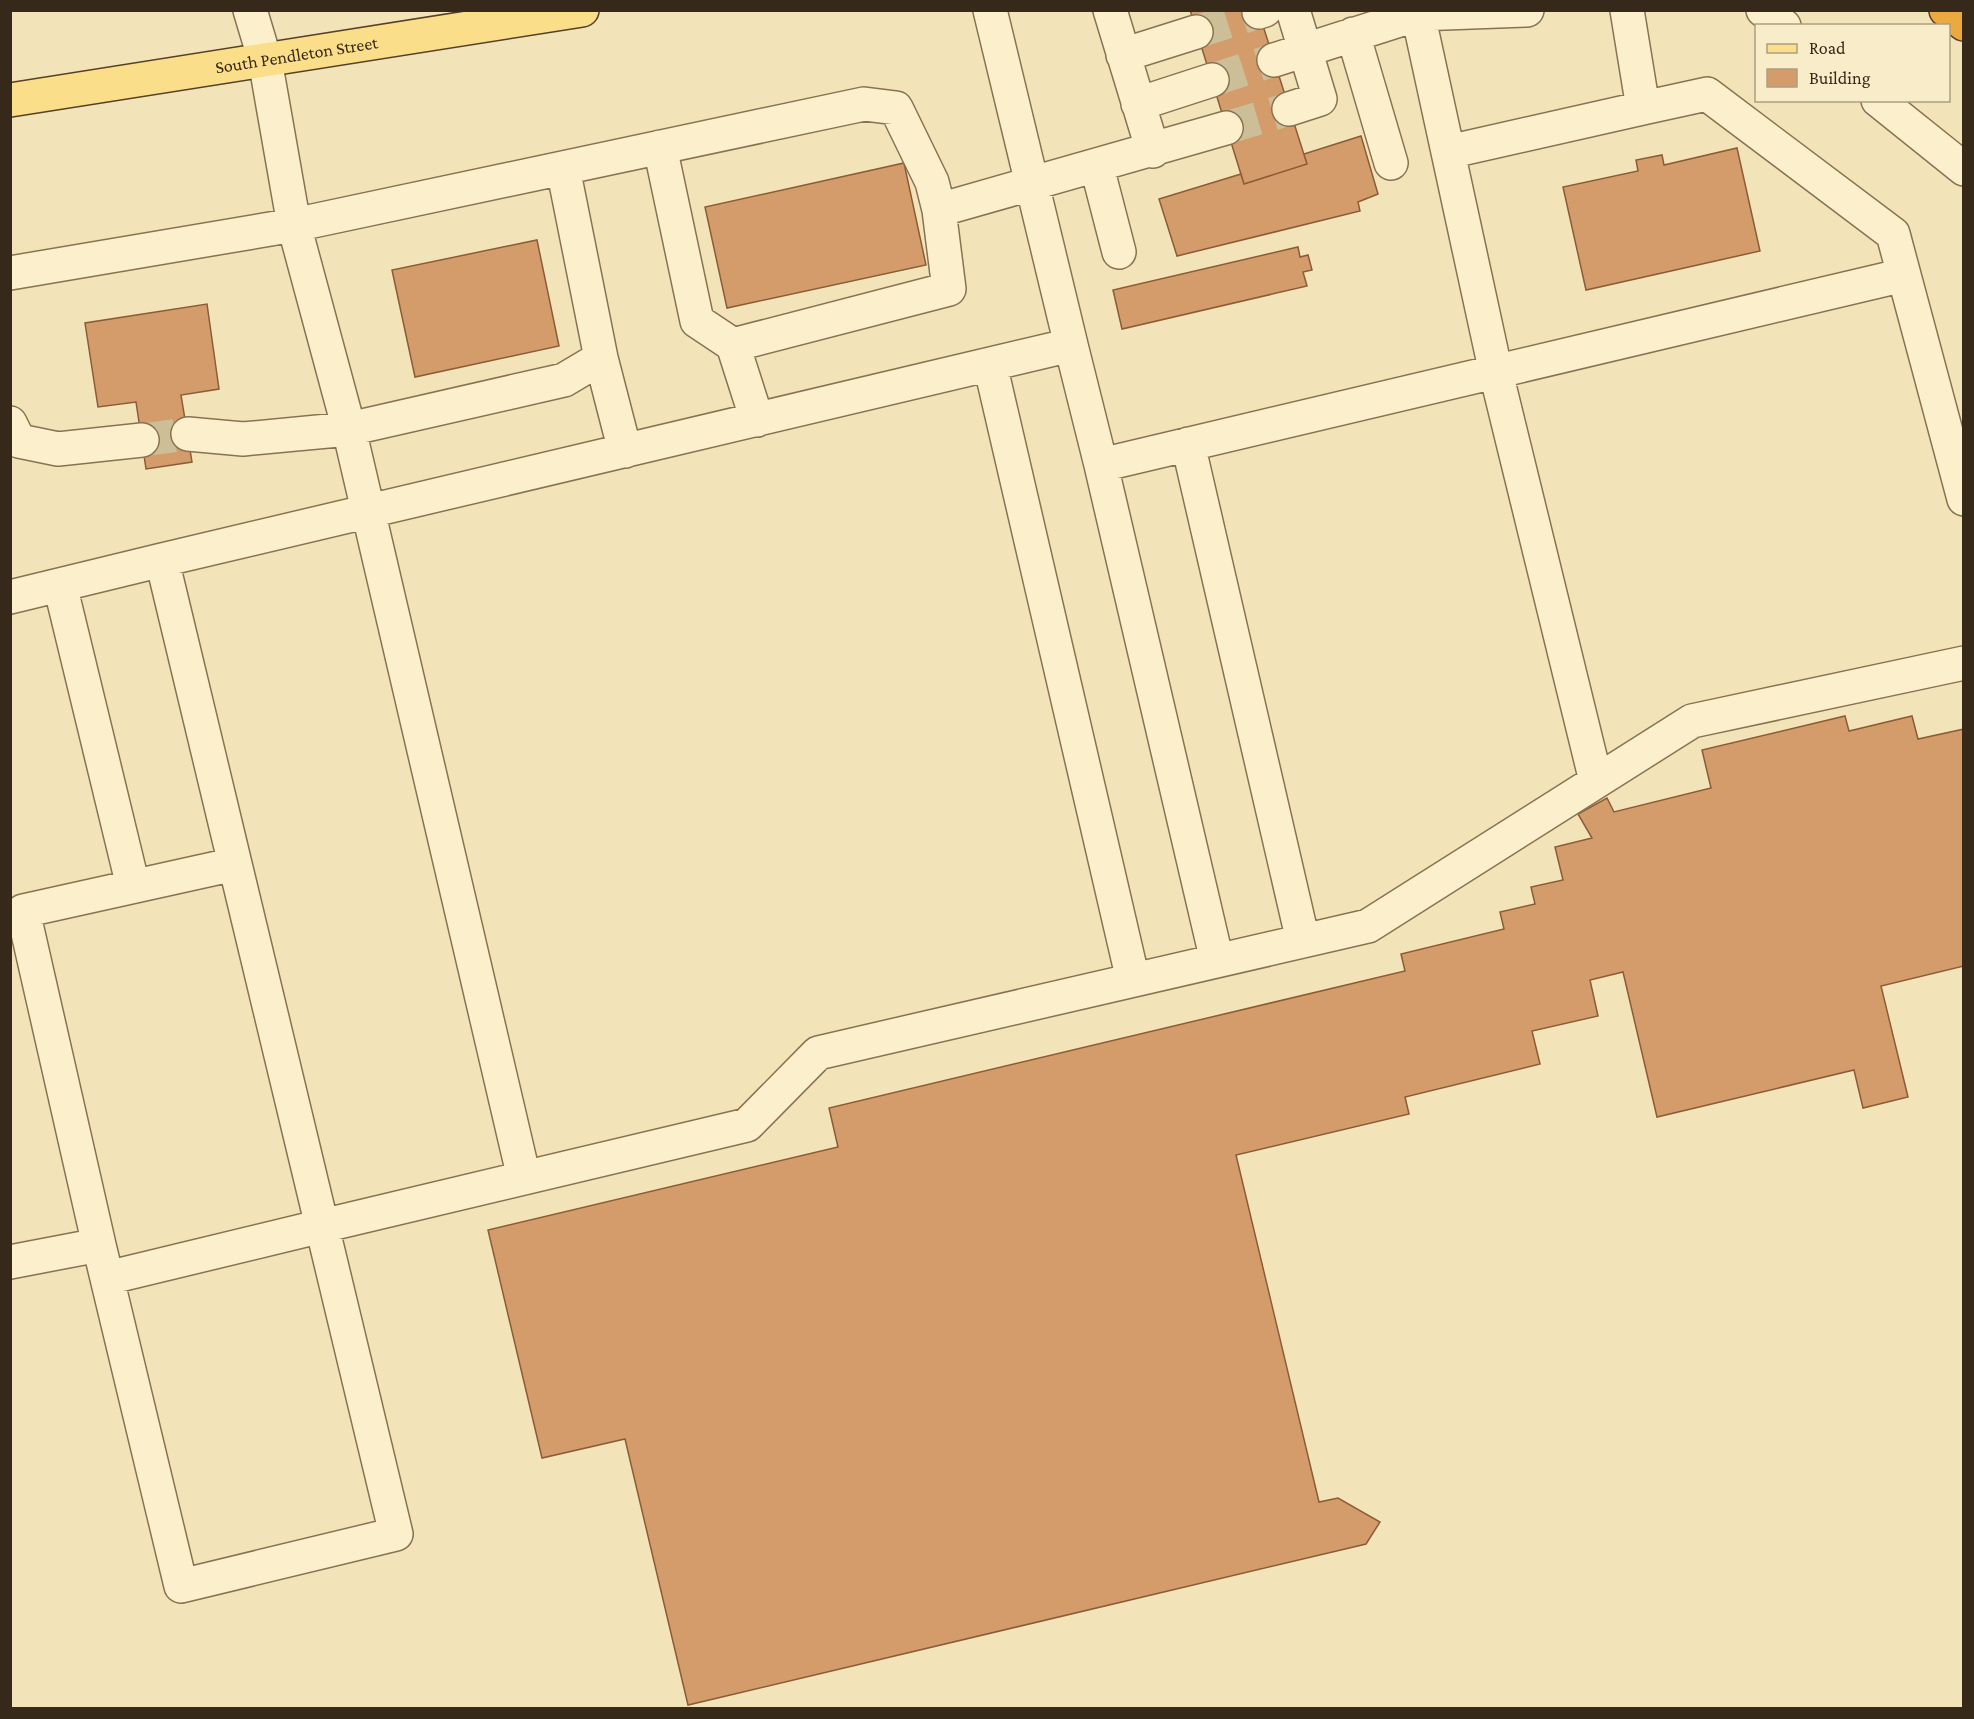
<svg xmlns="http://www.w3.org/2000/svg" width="1974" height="1719" viewBox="0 0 1974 1719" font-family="'Crimson Pro',serif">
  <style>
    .building { fill: #d49c6a; stroke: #8b5c36; stroke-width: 1.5 }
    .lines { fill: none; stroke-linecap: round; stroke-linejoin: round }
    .minor-tunnel { stroke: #ccbf98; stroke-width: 33; stroke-dasharray: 33 16; stroke-linecap: butt }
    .minor-casing { stroke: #897252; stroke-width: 36 }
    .major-casing { stroke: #564027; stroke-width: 36 }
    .highway-casing { stroke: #564027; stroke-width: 36 }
    .minor { stroke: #fcf0cc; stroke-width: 33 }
    .major { stroke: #fbde8a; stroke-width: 33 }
    .highway { stroke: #eca93e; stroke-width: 33 }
    .labels { text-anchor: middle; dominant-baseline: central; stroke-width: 4.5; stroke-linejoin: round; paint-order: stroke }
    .street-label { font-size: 18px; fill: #362919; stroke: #f9edc9 }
  </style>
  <rect width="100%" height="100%" fill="#f2e4b8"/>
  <path class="building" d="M1190,10H1258L1307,164L1244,184Z
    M1361,136L1378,194L1358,202L1360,211L1177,256L1159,199L1241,174L1244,184L1307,164L1304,154Z
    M1737,148L1760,251L1586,290L1563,187L1638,171L1636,160L1662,155L1664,165Z
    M904,163L926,265L727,308L705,207Z
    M537,240L559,346L415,377L392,270Z
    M1298,247L1300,257L1308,255L1312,270L1303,272L1307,286L1122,329L1113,290Z
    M207,304L219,389L181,395L192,462L146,469L136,402L98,407L85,323Z
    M1845,716L1849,731L1912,716L1918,739L1964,729V966L1881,986L1908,1097L1863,1108L1854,1070L1657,1117L1623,972L1590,980L1598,1016L1532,1031L1540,1064L1405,1097L1409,1114L1236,1155L1319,1502L1338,1498L1380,1522L1366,1544L688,1705L625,1439L542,1458L488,1230L838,1147L829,1108L1405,971L1401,954L1504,929L1500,912L1535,904L1531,887L1563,880L1555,847L1592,838L1578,814L1607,798L1614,812L1711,788L1702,750Z"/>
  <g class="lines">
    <path class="minor-tunnel" d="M1196,32L1259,12
      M1212,80L1274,60
      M1226,128L1289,109
      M142,440L188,434"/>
    <defs>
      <path id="minor" d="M250,10L265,60L294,225L349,429L524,1178
        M1110,10L1153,151
        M1417,10L1418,14L1527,10
        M1763,10L1784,26
        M1259,12L1265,10
        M1353,34L1391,163
        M1123,55L1196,32
        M1274,60L1418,14L1496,373L1596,781
        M1878,100L1964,169
        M1138,104L1212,80
        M1643,108L1707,94L1893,234L1964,499
        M1289,109L1320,99L1293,10
        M660,147L697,321L733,345L757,420
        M1448,152L1643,108L1627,10
        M1097,167L1119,252
        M10,273L294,225L864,104L896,108L932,182L939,210L1226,128
        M733,345L949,289L939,210
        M1071,345L1101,465L1904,275
        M601,358L625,451
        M990,364L1133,980
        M10,423L19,441L58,449L142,440
        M188,434L243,439L349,429L564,380L601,358L563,168
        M1188,444L1303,941
        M1101,465L1217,961
        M162,560L1071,345L990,10
        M60,585L133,886
        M10,597L162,560L235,864L23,911L99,1245L10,1262
        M235,864L322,1226L747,1125L818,1053L1368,926L1692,721L1964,663
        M99,1245L181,1586L396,1534L322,1226L107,1278"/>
      <g id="major">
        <path id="s1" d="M10,100L582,10"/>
      </g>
      <path id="highway" d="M1946,10L1964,24"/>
    </defs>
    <use href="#minor" class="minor-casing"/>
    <use href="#major" class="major-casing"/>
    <use href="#highway" class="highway-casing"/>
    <use href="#minor" class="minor"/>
    <use href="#major" class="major"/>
    <use href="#highway" class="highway"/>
  </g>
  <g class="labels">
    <g class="street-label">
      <text stroke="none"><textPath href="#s1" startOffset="290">South Pendleton Street</textPath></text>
    </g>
  </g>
  <rect width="1974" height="1719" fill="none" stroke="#362919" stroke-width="24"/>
  <rect x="1755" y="24" width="195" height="78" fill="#f9edc9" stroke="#ab9f83" stroke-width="1.5"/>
  <rect x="1767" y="44" width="30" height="9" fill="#fbde8a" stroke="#ab9f83" stroke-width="1.5"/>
  <text x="1809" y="54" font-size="18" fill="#362919">Road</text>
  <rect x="1767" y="69" width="30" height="18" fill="#d49c6a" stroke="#ab9f83" stroke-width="1.5"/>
  <text x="1809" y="84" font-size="18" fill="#362919">Building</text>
</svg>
